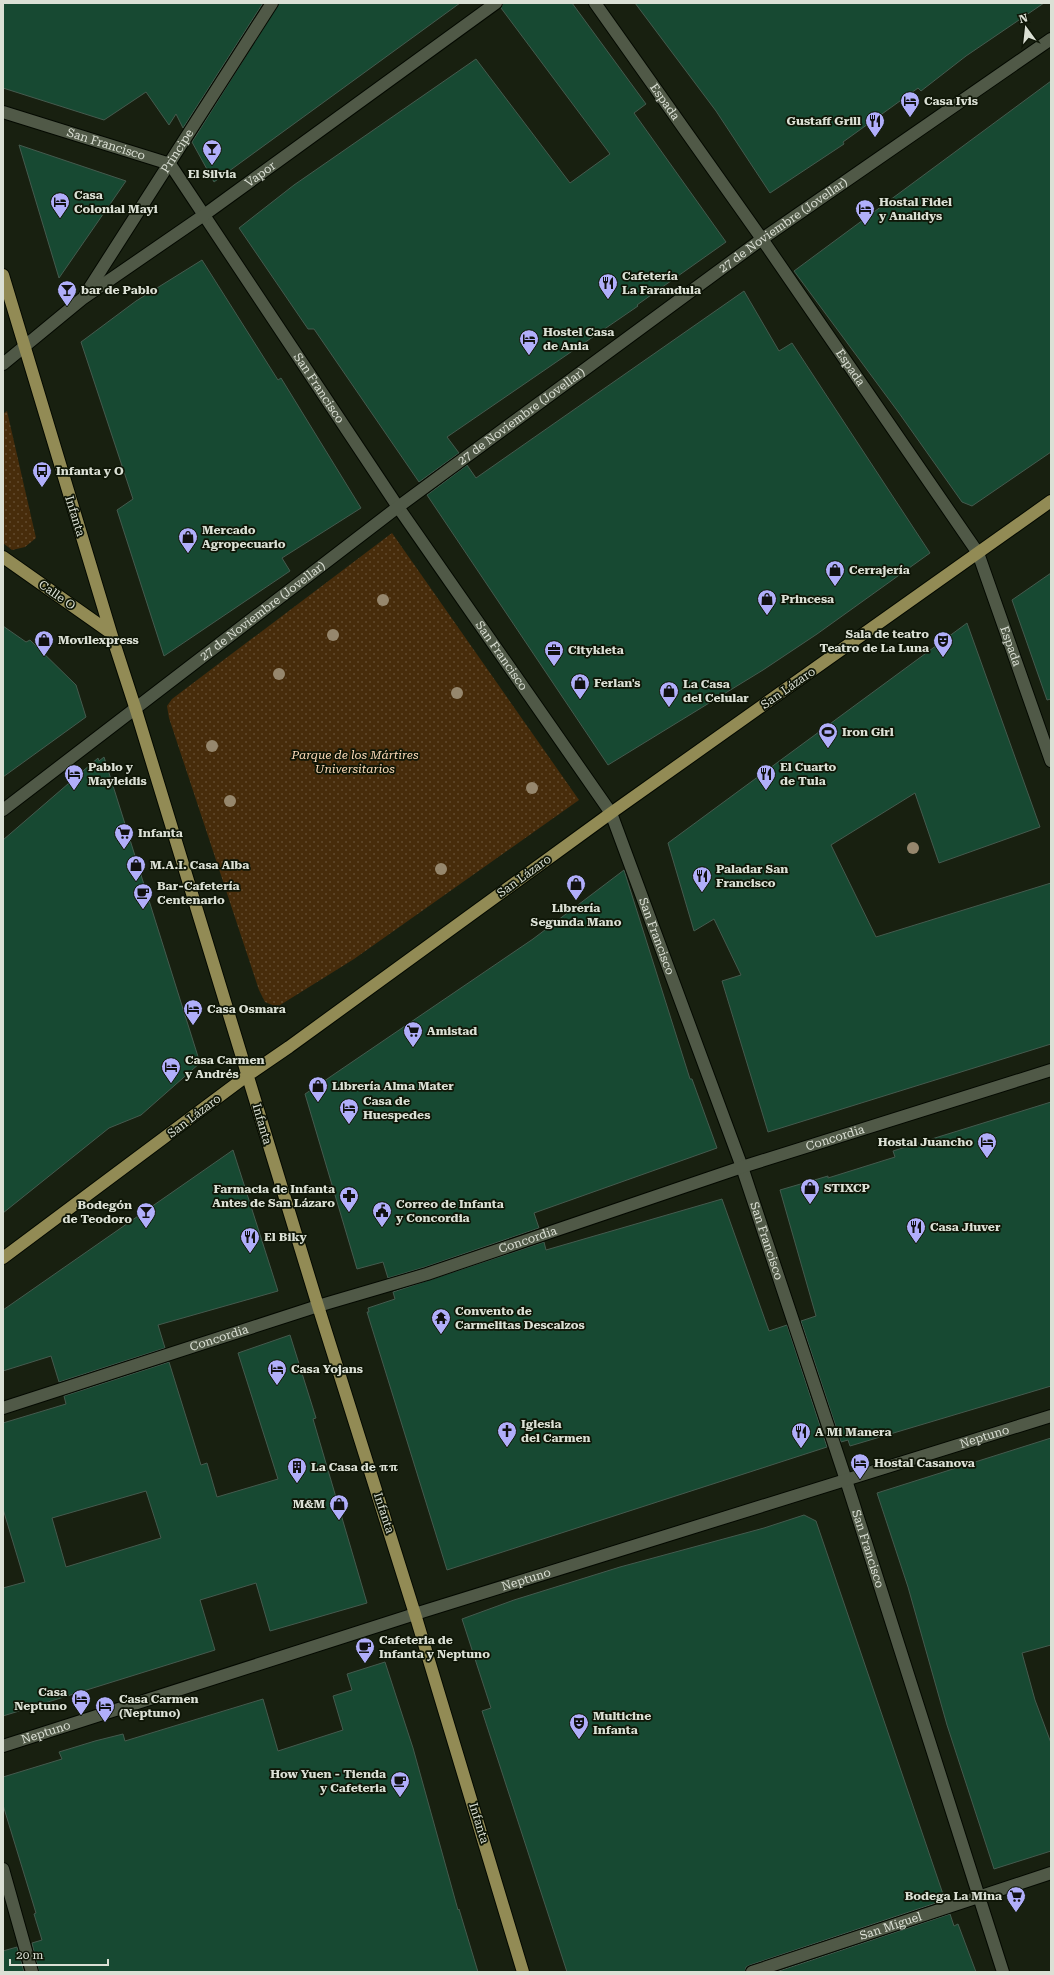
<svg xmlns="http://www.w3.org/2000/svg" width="1054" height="1975" viewBox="0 0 1054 1975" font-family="'Roboto Serif',serif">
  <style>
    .park { fill: url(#park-dots) }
    .building { fill: #174932; stroke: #455a4e; fill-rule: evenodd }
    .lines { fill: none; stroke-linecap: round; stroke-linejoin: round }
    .minor-casing { stroke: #040901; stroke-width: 14 }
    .major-casing { stroke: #040901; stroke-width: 14 }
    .minor { stroke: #505947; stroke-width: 12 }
    .major { stroke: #928b55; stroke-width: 12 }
    .tree { fill: #96876d }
    .labels { text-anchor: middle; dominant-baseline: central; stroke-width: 3.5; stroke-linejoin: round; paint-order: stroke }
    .poi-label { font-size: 12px; font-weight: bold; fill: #dbe0d5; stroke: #0f1607; text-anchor: start }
    .street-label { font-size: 12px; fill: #dbe0d5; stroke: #0f1607 }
    .park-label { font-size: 12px; font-style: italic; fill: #fddbb9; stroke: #0f1607 }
  </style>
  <defs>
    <pattern id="park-dots" width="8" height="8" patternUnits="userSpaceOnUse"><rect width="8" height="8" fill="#472c0b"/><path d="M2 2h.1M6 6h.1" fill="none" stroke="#614a2e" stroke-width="1.8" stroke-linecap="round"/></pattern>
  </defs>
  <rect width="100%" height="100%" fill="#182010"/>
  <path class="park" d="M7,411L36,538L25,547L12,550L3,543V414Z
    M392,533L579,800L354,959L277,1007L265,1002L259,990L169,718L167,706L172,699Z"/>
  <path class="building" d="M3,3H263L183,128L176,114L169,125L146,92L104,120L3,88Z
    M279,3H460L214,182L192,142Z
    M503,3H572L646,104L634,113L726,242L637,305L638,306L447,437L459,453L419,482L314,329H308L239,228L294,185L476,59L570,183L610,154L501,8Z
    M635,3H1044L966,56L921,91L918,88L843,142L844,144L770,193L716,111Z
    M1051,81V452L972,506L962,502L899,413L794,271Z
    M19,145L126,181L59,278Z
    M202,260L278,380L281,378L361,508L282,558L290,571L164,656L117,510L133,499L81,342L136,301Z
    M744,291L779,351L792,343L930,553L817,634L763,670L608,765L427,495L467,465L476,478Z
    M1051,573V699L1047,700L1012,600Z
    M967,623L1040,827L939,863L915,793L831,845L876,937L1051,883V1044L768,1132L722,981L741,975L714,919L694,931L668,843Z
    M3,626L26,642L30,640L76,685L86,717L3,777Z
    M104,757L200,1063L141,1115L109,1128L3,1213V840L98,758L99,761Z
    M624,870L690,1079H692L717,1148L534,1213L539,1228L425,1267L388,1278L383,1262L357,1269L305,1094L533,939Z
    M1051,1102V1386L850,1446L848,1440L841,1442L801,1321L816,1316L780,1190L828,1176V1178L895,1157L893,1151Z
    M233,1150L278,1291L158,1325L165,1348L59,1382L51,1356L3,1371V1310Z
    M722,1199L769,1331L787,1325L827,1447L447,1570L367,1312H369L368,1308L395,1299L393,1292L544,1242L546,1250Z
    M290,1335L316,1418L313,1419L367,1603L270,1631L256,1583L200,1600L215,1650L3,1716V1588L25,1582L3,1509V1423L66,1404L64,1396L169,1362L201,1465L207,1463L217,1497L278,1479L238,1353ZM146,1491L161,1538L66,1567L52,1518Z
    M1051,1438V1645L1022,1653L1035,1700L1051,1743V1851L994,1869L947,1725L908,1587L877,1493Z
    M804,1515L816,1521L945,1900L750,1965L746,1967L745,1972H567L482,1711L491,1708L462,1619L514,1600L620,1567L764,1528Z
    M385,1662L413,1748L458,1910L459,1909L478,1972H39L32,1943L42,1940L34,1914L36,1913L3,1805V1777L62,1759L59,1752L95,1741L123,1734L125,1741L263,1699L278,1751L343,1730L333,1696L352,1690L347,1674Z
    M950,1914L954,1926L958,1924L976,1972H776Z
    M17,1947L24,1972H3V1951Z"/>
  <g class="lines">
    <defs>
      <g id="minor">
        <path id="s1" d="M595,3L762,239L978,553L1051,761"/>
        <path id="s2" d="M3,112L170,164L398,507L611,813L742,1167L846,1480L1003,1972"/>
        <path id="s3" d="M85,295L272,3"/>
        <path id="s4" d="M3,364L82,299L204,215L496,3"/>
        <path id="s5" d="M3,810L398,507L762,239L1051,39"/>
        <path id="s6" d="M3,1408L318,1306L427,1274L742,1167L1051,1070"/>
        <path id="s7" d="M3,1746L415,1614L1051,1416"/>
        <path d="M3,1869L32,1972"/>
        <path id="s8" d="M752,1972L1051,1873"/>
      </g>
      <path id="major" d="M3,275L111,633L135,707L318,1306L415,1614L523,1972
        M3,557L111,633
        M3,1258L248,1075L289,1047L611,813L1051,501"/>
    </defs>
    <use href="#minor" class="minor-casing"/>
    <use href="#major" class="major-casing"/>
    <use href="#minor" class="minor"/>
    <use href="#major" class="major"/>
  </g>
  <g class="tree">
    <circle cx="383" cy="600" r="6"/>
    <circle cx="333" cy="635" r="6"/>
    <circle cx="279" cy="674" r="6"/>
    <circle cx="457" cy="693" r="6"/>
    <circle cx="212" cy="746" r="6"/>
    <circle cx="532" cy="788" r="6"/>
    <circle cx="230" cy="801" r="6"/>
    <circle cx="913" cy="848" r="6"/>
    <circle cx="441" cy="869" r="6"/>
  </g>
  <defs>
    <symbol id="hotel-pin" viewBox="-11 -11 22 30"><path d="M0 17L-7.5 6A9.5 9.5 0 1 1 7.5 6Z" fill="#b0aefa" stroke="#0f1607"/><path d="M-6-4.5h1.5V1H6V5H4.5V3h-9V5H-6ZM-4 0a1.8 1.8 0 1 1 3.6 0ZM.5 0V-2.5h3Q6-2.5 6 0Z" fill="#111"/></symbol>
    <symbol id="restaurant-pin" viewBox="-11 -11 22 30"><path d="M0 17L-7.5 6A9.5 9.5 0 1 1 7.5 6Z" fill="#b0aefa" stroke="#0f1607"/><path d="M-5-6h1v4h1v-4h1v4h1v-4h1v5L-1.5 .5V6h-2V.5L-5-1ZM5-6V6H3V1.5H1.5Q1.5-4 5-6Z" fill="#111"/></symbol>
    <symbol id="bar-pin" viewBox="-11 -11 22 30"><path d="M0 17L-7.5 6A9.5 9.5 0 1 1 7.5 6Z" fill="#b0aefa" stroke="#0f1607"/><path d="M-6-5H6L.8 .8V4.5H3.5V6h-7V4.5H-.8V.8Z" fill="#111"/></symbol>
    <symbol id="bus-pin" viewBox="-11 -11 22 30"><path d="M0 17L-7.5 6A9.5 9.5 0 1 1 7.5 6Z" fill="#b0aefa" stroke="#0f1607"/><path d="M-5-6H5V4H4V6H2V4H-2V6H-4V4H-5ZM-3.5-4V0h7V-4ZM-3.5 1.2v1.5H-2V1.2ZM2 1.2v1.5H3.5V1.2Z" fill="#111"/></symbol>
    <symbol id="shop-pin" viewBox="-11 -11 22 30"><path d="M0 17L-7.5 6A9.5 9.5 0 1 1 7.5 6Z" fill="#b0aefa" stroke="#0f1607"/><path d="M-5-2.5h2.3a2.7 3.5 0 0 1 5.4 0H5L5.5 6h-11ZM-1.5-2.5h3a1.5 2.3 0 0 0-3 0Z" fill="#111"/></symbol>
    <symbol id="theatre-pin" viewBox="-11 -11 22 30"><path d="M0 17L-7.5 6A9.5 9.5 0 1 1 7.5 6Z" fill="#b0aefa" stroke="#0f1607"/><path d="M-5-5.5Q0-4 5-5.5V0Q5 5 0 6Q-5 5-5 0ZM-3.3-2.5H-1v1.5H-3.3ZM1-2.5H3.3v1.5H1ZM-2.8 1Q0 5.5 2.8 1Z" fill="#111"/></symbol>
    <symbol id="office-pin" viewBox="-11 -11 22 30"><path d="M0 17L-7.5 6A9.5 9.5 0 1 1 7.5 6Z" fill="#b0aefa" stroke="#0f1607"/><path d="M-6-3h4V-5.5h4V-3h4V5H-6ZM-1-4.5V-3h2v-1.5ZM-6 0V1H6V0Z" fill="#111"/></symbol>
    <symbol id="stadium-pin" viewBox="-11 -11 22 30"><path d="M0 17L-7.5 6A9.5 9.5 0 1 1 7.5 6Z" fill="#b0aefa" stroke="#0f1607"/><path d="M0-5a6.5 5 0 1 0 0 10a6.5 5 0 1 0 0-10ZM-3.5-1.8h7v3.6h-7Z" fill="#111"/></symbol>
    <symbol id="supermarket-pin" viewBox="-11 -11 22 30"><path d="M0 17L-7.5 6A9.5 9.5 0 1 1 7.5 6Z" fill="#b0aefa" stroke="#0f1607"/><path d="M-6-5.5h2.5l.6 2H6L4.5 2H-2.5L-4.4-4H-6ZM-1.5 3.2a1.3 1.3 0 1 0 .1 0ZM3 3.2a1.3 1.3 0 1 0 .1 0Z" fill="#111"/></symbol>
    <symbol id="cafe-pin" viewBox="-11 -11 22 30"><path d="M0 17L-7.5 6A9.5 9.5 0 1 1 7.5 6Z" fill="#b0aefa" stroke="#0f1607"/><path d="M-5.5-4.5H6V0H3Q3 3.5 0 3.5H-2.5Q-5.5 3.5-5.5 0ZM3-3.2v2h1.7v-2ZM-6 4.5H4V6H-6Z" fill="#111"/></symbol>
    <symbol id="pharmacy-pin" viewBox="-11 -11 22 30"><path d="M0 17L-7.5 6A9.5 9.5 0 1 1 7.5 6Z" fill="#b0aefa" stroke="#0f1607"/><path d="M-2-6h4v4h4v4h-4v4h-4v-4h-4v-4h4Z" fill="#111"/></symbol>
    <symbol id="civic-pin" viewBox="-11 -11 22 30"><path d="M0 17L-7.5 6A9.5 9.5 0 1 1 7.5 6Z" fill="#b0aefa" stroke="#0f1607"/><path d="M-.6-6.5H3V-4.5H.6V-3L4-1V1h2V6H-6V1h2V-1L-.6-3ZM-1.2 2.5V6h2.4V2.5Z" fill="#111"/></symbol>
    <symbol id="temple-pin" viewBox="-11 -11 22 30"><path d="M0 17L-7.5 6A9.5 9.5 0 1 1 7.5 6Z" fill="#b0aefa" stroke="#0f1607"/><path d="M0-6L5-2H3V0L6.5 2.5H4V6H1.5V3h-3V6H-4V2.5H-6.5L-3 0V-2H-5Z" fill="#111"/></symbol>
    <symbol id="church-pin" viewBox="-11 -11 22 30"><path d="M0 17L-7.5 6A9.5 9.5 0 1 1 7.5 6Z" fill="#b0aefa" stroke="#0f1607"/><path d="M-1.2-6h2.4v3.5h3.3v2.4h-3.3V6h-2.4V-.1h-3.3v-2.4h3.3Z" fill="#111"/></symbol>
    <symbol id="building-pin" viewBox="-11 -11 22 30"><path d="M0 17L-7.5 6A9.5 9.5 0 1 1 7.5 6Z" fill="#b0aefa" stroke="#0f1607"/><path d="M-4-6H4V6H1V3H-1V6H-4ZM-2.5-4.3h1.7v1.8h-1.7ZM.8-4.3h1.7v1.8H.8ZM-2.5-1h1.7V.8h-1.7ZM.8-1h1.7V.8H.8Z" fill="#111"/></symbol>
  </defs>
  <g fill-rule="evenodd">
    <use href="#hotel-pin" x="899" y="90" width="22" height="30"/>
    <use href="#restaurant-pin" x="864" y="110" width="22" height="30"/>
    <use href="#bar-pin" x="201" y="138" width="22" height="30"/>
    <use href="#hotel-pin" x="49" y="191" width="22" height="30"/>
    <use href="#hotel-pin" x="854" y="198" width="22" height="30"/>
    <use href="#restaurant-pin" x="597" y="272" width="22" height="30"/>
    <use href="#bar-pin" x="56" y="279" width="22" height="30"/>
    <use href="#hotel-pin" x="518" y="328" width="22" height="30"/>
    <use href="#bus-pin" x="31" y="460" width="22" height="30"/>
    <use href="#shop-pin" x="177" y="526" width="22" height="30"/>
    <use href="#shop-pin" x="824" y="559" width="22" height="30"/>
    <use href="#shop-pin" x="756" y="588" width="22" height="30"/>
    <use href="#shop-pin" x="33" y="629" width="22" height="30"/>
    <use href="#theatre-pin" x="932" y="630" width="22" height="30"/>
    <use href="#office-pin" x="543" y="639" width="22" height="30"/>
    <use href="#shop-pin" x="569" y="672" width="22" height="30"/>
    <use href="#shop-pin" x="658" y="680" width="22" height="30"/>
    <use href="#stadium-pin" x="817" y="721" width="22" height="30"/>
    <use href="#hotel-pin" x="63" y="763" width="22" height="30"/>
    <use href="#restaurant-pin" x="755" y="763" width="22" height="30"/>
    <use href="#supermarket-pin" x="113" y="822" width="22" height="30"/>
    <use href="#shop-pin" x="125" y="854" width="22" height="30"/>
    <use href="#restaurant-pin" x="691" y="865" width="22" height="30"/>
    <use href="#shop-pin" x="565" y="873" width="22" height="30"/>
    <use href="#cafe-pin" x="132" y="882" width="22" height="30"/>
    <use href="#hotel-pin" x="182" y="998" width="22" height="30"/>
    <use href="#supermarket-pin" x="402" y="1020" width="22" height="30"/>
    <use href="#hotel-pin" x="160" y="1056" width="22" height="30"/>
    <use href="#shop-pin" x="307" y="1075" width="22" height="30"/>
    <use href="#hotel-pin" x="338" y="1097" width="22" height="30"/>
    <use href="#hotel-pin" x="976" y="1131" width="22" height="30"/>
    <use href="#shop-pin" x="799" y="1177" width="22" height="30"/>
    <use href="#pharmacy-pin" x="338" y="1185" width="22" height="30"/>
    <use href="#civic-pin" x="371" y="1200" width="22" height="30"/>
    <use href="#bar-pin" x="135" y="1201" width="22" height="30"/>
    <use href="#restaurant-pin" x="905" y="1216" width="22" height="30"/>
    <use href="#restaurant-pin" x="239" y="1226" width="22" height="30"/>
    <use href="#temple-pin" x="430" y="1307" width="22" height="30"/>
    <use href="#hotel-pin" x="266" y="1358" width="22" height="30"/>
    <use href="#church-pin" x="496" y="1420" width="22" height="30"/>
    <use href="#restaurant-pin" x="790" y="1421" width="22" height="30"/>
    <use href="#hotel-pin" x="849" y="1452" width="22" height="30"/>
    <use href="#building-pin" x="286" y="1456" width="22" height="30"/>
    <use href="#shop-pin" x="328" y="1493" width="22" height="30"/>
    <use href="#cafe-pin" x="354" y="1636" width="22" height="30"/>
    <use href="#hotel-pin" x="70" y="1688" width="22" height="30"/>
    <use href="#hotel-pin" x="94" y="1695" width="22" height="30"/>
    <use href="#theatre-pin" x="568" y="1712" width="22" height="30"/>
    <use href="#cafe-pin" x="389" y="1770" width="22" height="30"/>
    <use href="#supermarket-pin" x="1005" y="1885" width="22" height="30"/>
  </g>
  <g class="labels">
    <g class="poi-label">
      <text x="924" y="101">Casa Ivis</text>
      <text x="861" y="121" text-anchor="end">Gustaff Grill</text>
      <text x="212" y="174" text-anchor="middle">El Silvia</text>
      <text x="74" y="195">Casa<tspan x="74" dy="14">Colonial Mayi</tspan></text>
      <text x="879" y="202">Hostal Fidel<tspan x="879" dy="14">y Analidys</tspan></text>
      <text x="622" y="276">Cafetería<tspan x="622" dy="14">La Farandula</tspan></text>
      <text x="81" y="290">bar de Pablo</text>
      <text x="543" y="332">Hostel Casa<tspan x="543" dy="14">de Ania</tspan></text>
      <text x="56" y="471">Infanta y O</text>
      <text x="202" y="530">Mercado<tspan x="202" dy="14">Agropecuario</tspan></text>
      <text x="849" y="570">Cerrajería</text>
      <text x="781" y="599">Princesa</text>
      <text x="929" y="634" text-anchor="end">Sala de teatro<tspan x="929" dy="14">Teatro de La Luna</tspan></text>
      <text x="58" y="640">Movilexpress</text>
      <text x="568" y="650">Citykleta</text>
      <text x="594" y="683">Ferlan's</text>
      <text x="683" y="684">La Casa<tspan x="683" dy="14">del Celular</tspan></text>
      <text x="842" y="732">Iron Girl</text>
      <text x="88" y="767">Pablo y<tspan x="88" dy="14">Mayleidis</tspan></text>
      <text x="780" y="767">El Cuarto<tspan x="780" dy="14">de Tula</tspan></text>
      <text x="138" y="833">Infanta</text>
      <text x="150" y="865">M.A.I. Casa Alba</text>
      <text x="716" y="869">Paladar San<tspan x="716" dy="14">Francisco</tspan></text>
      <text x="157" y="886">Bar-Cafetería<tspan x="157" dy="14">Centenario</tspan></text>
      <text x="576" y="908" text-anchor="middle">Librería<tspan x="576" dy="14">Segunda Mano</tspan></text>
      <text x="207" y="1009">Casa Osmara</text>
      <text x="427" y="1031">Amistad</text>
      <text x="185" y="1060">Casa Carmen<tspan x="185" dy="14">y Andrés</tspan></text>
      <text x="332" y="1086">Librería Alma Mater</text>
      <text x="363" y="1101">Casa de<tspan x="363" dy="14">Huespedes</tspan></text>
      <text x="973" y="1142" text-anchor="end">Hostal Juancho</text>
      <text x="824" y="1188">STIXCP</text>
      <text x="335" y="1189" text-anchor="end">Farmacia de Infanta<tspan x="335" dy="14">Antes de San Lázaro</tspan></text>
      <text x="396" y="1204">Correo de Infanta<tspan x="396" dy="14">y Concordia</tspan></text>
      <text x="132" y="1205" text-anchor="end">Bodegón<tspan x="132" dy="14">de Teodoro</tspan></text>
      <text x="930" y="1227">Casa Jiuver</text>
      <text x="264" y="1237">El Biky</text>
      <text x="455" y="1311">Convento de<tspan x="455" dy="14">Carmelitas Descalzos</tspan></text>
      <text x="291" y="1369">Casa Yojans</text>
      <text x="521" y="1424">Iglesia<tspan x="521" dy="14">del Carmen</tspan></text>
      <text x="815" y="1432">A Mi Manera</text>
      <text x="874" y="1463">Hostal Casanova</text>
      <text x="311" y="1467">La Casa de ππ</text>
      <text x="325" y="1504" text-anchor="end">M&amp;M</text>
      <text x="379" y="1640">Cafeteria de<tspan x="379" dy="14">Infanta y Neptuno</tspan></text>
      <text x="67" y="1692" text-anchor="end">Casa<tspan x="67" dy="14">Neptuno</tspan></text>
      <text x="119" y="1699">Casa Carmen<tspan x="119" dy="14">(Neptuno)</tspan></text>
      <text x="593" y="1716">Multicine<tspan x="593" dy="14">Infanta</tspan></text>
      <text x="386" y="1774" text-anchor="end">How Yuen - Tienda<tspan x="386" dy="14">y Cafeteria</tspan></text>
      <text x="1002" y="1896" text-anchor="end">Bodega La Mina</text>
    </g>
    <g class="street-label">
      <text stroke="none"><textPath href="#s1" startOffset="121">Espada</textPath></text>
      <text stroke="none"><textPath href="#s2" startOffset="108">San Francisco</textPath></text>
      <text stroke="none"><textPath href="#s3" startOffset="171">Principe</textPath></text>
      <text stroke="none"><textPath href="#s4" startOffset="320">Vapor</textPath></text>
      <text stroke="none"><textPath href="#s5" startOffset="975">27 de Noviembre (Jovellar)</textPath></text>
      <text stroke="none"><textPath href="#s1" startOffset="445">Espada</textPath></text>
      <text stroke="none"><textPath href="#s2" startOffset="444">San Francisco</textPath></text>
      <text stroke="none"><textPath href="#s5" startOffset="651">27 de Noviembre (Jovellar)</textPath></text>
      <text transform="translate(75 516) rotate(73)">Infanta</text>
      <text transform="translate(57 595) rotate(35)">Calle O</text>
      <text stroke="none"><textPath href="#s5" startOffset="327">27 de Noviembre (Jovellar)</textPath></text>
      <text stroke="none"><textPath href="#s1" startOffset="769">Espada</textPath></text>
      <text stroke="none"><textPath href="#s2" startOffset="768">San Francisco</textPath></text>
      <text transform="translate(788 688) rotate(-35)">San Lázaro</text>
      <text transform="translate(524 876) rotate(-36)">San Lázaro</text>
      <text stroke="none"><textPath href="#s2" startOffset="1091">San Francisco</textPath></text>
      <text transform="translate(194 1116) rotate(-37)">San Lázaro</text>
      <text transform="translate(262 1124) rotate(74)">Infanta</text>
      <text stroke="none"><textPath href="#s6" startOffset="875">Concordia</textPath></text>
      <text stroke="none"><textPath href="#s6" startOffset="551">Concordia</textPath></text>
      <text stroke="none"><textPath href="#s2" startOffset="1415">San Francisco</textPath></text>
      <text stroke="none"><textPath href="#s6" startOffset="227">Concordia</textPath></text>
      <text stroke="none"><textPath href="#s7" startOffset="1029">Neptuno</textPath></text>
      <text transform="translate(384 1513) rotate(72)">Infanta</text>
      <text stroke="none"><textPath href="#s2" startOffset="1739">San Francisco</textPath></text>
      <text stroke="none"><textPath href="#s7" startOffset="549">Neptuno</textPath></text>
      <text stroke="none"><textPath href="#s7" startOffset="45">Neptuno</textPath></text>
      <text transform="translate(479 1823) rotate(73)">Infanta</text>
      <text stroke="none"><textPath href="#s8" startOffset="146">San Miguel</textPath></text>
    </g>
    <g class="park-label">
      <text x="355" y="755">Parque de los Mártires<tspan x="355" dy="14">Universitarios</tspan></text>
    </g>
  </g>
  <rect width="1054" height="1975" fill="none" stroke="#dbe0d5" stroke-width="8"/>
  <g transform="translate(1026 28) rotate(345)" stroke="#0f1607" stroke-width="3" paint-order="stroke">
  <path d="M0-3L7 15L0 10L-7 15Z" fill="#dbe0d5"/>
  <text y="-6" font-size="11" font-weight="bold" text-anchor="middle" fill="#dbe0d5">N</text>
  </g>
  <path d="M10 1959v6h98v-6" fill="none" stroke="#dbe0d5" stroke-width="2"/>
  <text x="16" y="1959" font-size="12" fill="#dbe0d5" stroke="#0f1607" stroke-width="3" paint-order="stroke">20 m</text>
</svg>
